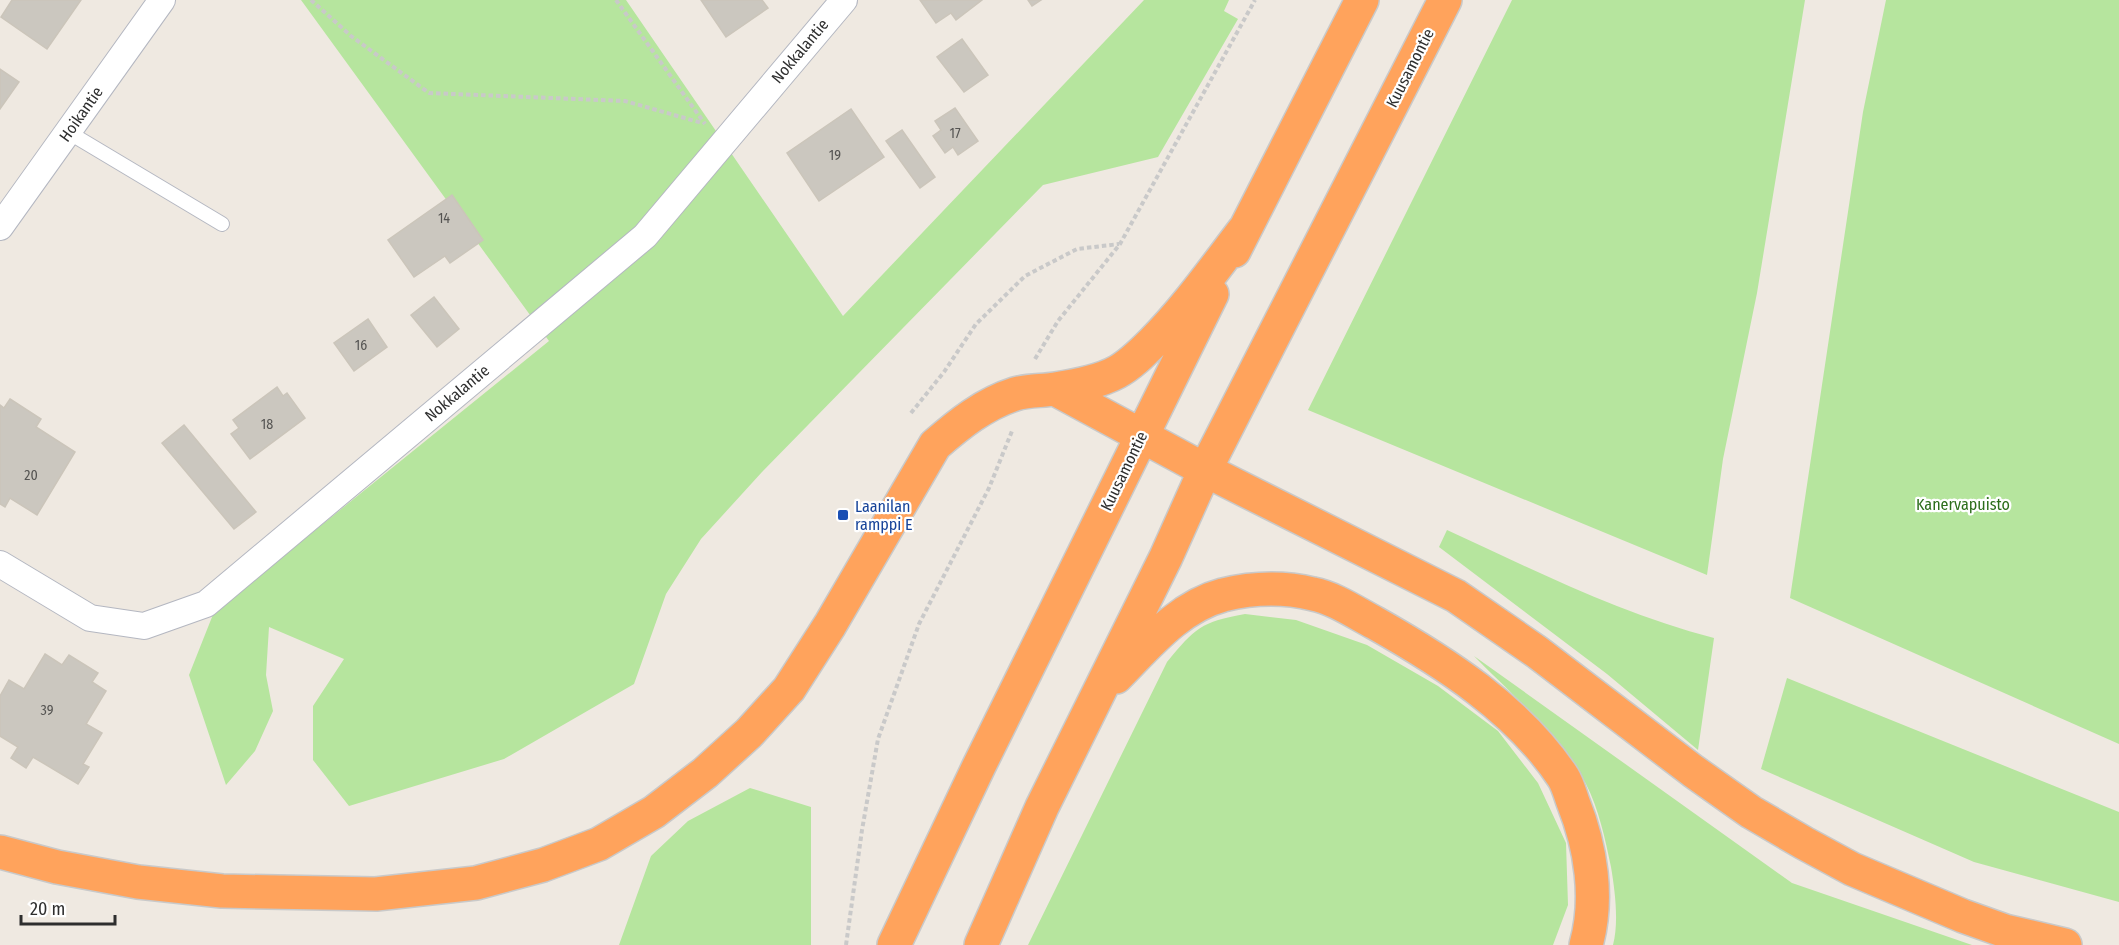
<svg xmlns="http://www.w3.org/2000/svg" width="2119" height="945" viewBox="0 0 2119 945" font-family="'Fira Sans Condensed',sans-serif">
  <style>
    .green { fill: #b6e59e }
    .building { fill: #cbc7bf; stroke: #cbc5ba; stroke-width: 1.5 }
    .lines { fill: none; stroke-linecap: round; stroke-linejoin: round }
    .lane-casing { stroke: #b4b7c1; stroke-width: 16 }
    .street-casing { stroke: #b4b7c1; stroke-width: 28 }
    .highway-casing { stroke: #c9c9c9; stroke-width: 36 }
    .path { stroke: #c9c9c9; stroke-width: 4; stroke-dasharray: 4.5 3; stroke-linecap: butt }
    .lane { stroke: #fff; stroke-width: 14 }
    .street { stroke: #fff; stroke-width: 26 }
    .highway { stroke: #ffa35c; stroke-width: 33 }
    .transit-dot { fill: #1a4fb4; stroke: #fff; stroke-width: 2 }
    .labels { text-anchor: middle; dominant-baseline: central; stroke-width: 4.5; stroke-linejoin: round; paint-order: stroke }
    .number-label { font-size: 14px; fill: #555452 }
    .street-label { font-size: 16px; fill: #2e2e2e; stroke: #fff }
    .park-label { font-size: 16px; fill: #2c6e1b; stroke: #fff }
    .transit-label { font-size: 16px; fill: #164399; stroke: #fff; text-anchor: start }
  </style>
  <rect width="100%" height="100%" fill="#efe9e1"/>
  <path class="green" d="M301,0H626L843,316L1144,0H1229L1224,11L1238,19L1158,157L1043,185L762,472L701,539L666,594L634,684L504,759L349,806L313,760V706L344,659L269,627L266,675L273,711L255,751L226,785L189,675L214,612L549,341Z
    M1512,0H1805L1757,293L1723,459L1707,575L1308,410Z
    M1886,0H2119V744L1790,598L1863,112Z
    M1447,530C1534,570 1621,614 1714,638L1698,750L1607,674L1439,547Z
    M1245,614L1296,620L1367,645L1438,686L1498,731L1538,783L1566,843L1568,905L1553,945H1028L1167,662C1195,628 1201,622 1245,614Z
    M1474,656L1792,883L1972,945H1613C1619,922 1615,891 1611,867C1605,838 1599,810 1586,784C1563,738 1510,693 1474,656Z
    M1787,678L2119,812V902L1974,862L1761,769Z
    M750,788L811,807V945H619L651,856L688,821Z"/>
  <path class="building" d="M12,0H81L47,49L1,17Z
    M701,0H762L768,8L726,37Z
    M920,0H982L956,20L951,13L936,23Z
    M1028,0H1041L1032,6Z
    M962,39L988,75L964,92L937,57Z
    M0,69L19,82L0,109Z
    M955,108L978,141L958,155L953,147L945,153L933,136L941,130L935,121Z
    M851,109L884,157L819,201L787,153Z
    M902,130L935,177L920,188L886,141Z
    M452,195L483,240L450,263L445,256L414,277L388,240Z
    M434,297L459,329L437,347L411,315Z
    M368,319L387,347L354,371L334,343Z
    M277,387L283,396L287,393L305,418L250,459L231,434L239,428L233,420Z
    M10,399L41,419L36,427L75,452L37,515L10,498L5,507L0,504V405L4,408Z
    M184,425L256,512L234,529L162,443Z
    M45,654L62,665L69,655L98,673L92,682L106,691L86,724L102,733L83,764L89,767L78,784L33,757L26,768L11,758L18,747L0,736V696L9,680L24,689Z"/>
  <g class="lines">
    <defs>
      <path id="lane" d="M68,132L222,224"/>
      <path id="street" d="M0,227L162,0
        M0,564L90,618L144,626L206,604L645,236L844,0"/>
      <path id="highway" d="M1234,251L1362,0
        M1055,389L1205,470L1456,596L1537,652L1693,771L1751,812L1804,843L1852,869L1963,916L2005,931L2065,945
        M1116,677C1147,646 1178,607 1223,595C1252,588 1284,587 1313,594C1334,598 1356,613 1375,623C1444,662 1518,709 1563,777C1568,785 1570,794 1573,802C1591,847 1599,899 1586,945
        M0,852L57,867L138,882L222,891L376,894L476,883L543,865L599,844L654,812L705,773L749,733L789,689L830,625L935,445C959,424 984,404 1015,394C1027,390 1042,391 1055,389C1075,386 1099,382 1117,372C1130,365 1141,354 1152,343C1186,309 1214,269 1244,230
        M894,945L979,766L1212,294
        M981,945L1042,807L1166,557L1205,470L1445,0"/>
    </defs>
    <use href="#lane" class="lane-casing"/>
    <use href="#street" class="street-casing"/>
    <use href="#highway" class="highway-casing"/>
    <path class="path" d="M311,0L351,36L429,93L625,101L702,123
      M616,0L705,124
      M1035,359L1058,321L1120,244L1255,0
      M911,413L944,372L976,324L1025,276L1077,249L1119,244
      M846,945L862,830L878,739L919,624L989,488L1012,431"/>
    <use href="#lane" class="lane"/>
    <use href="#street" class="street"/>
    <use href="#highway" class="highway"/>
  </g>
  <rect class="transit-dot" x="837" y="509" width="12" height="12" rx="3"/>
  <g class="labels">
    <g class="number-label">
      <text x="955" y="133">17</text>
      <text x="835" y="155">19</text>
      <text x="444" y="218">14</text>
      <text x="361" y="345">16</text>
      <text x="267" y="424">18</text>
      <text x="31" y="475">20</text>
      <text x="47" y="710">39</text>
    </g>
    <g class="street-label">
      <text transform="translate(800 51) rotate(-50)">Nokkalantie</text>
      <text transform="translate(1410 68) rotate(-63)">Kuusamontie</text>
      <text transform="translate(81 114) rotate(-55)">Hoikantie</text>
      <text transform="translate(457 393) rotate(-40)">Nokkalantie</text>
      <text transform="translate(1124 471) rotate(-64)">Kuusamontie</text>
    </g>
    <g class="park-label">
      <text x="1963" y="504">Kanervapuisto</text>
    </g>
    <g class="transit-label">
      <text x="855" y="506">Laanilan<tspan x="855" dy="18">ramppi E</tspan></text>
    </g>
  </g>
  <path d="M21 915v9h94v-9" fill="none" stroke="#2e2e2e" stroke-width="3"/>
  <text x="30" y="915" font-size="18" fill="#2e2e2e" stroke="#ffffff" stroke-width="4.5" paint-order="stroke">20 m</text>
</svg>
